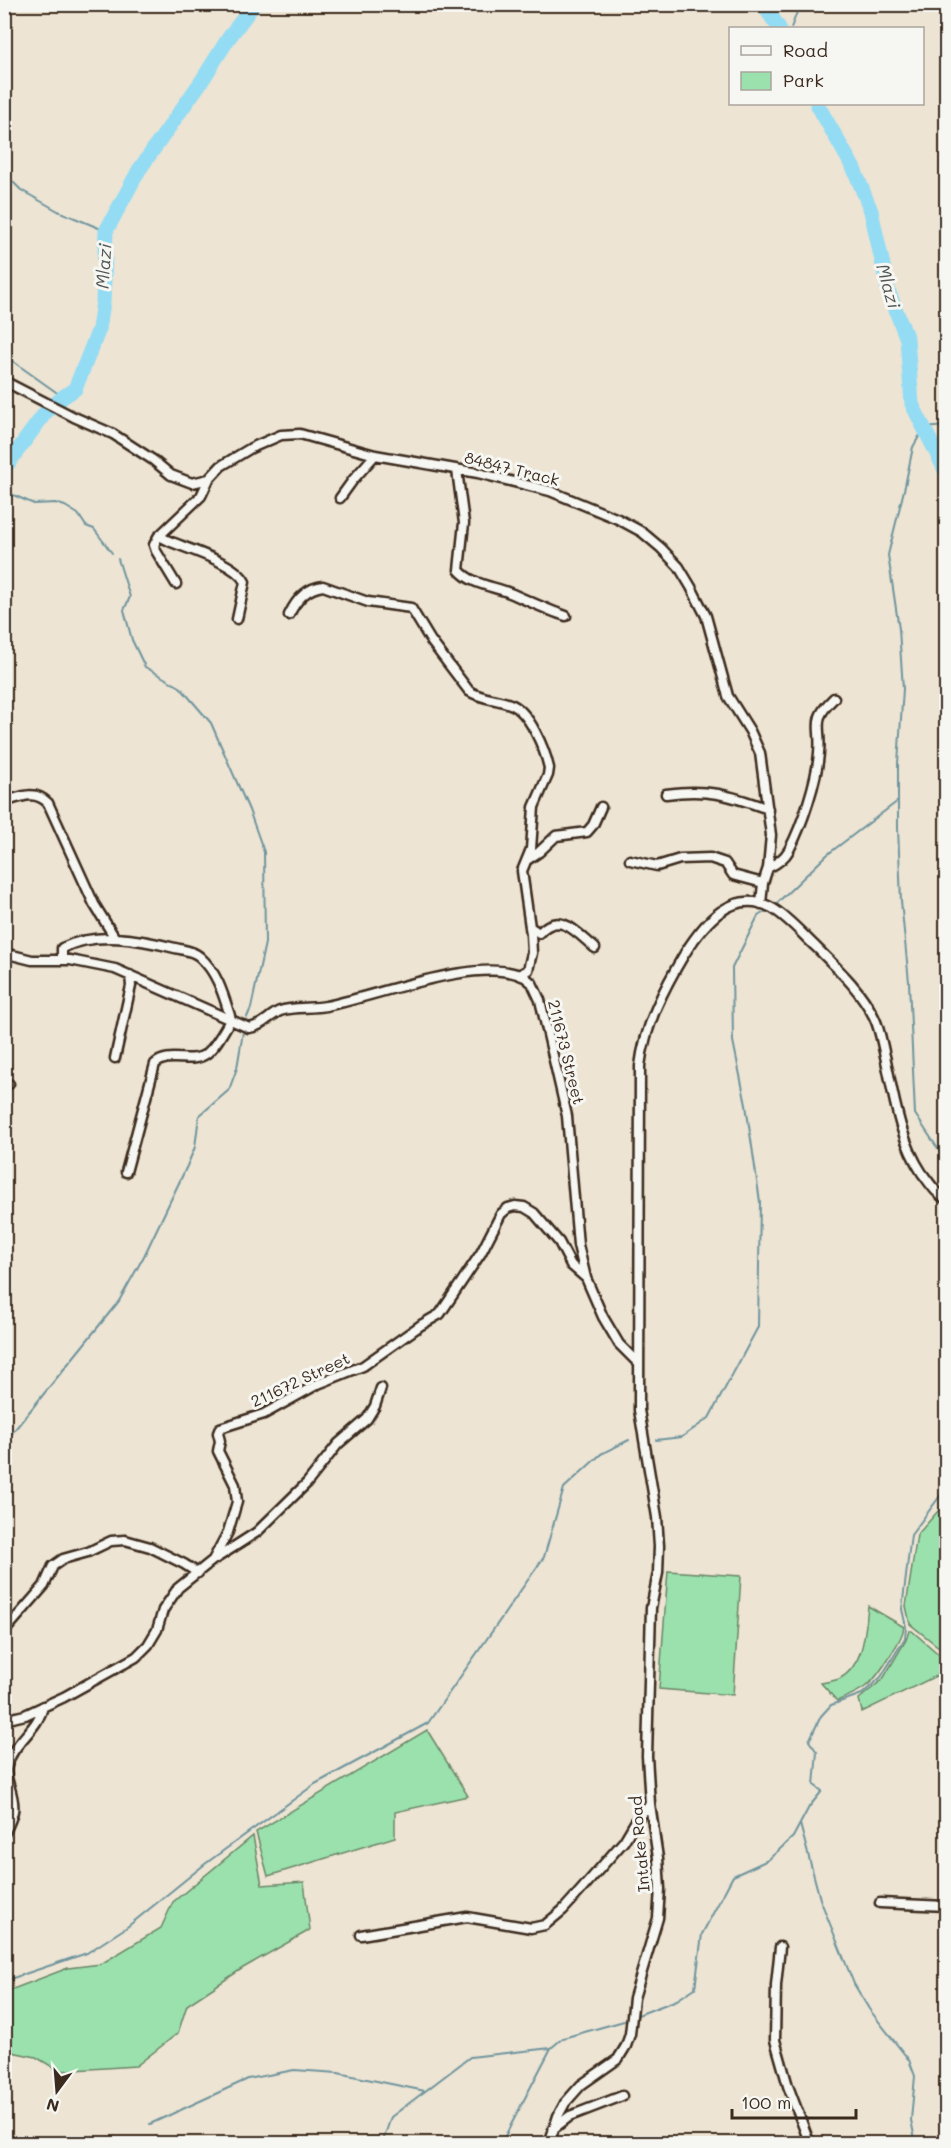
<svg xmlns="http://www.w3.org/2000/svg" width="951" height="2148" viewBox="0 0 951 2148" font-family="Mali,sans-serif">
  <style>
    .green { fill: #9ae1ae; stroke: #6a8666; stroke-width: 1.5 }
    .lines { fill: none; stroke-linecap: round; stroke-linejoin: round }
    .stream { stroke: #70959e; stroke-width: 2 }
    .river { stroke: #93dcf4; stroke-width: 15 }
    .minor-casing { stroke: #3b2a1e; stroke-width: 13 }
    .minor { stroke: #f6f6f2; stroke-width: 8 }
    .labels { text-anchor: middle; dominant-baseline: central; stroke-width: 6; stroke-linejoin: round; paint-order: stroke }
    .street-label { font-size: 16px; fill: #3b2a1e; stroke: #f6f6f2 }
    .water-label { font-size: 18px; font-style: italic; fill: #515654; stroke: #f6f6f2 }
  </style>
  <rect width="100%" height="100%" fill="#ede4d3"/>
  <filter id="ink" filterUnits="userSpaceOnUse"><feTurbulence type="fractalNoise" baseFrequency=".0167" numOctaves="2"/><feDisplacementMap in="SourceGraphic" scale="12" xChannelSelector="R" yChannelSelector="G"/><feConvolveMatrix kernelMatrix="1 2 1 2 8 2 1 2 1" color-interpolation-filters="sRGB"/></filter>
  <g filter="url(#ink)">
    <path class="green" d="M946,1502L945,1652L910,1624L906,1606L917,1535Z
      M668,1571L741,1576L733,1695L659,1689Z
      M868,1606L904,1627C902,1639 896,1646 890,1656C873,1684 867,1689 837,1701L821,1683C826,1682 834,1681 839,1679C865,1665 865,1631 868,1606Z
      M909,1631H912L943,1658L938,1675L862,1712L859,1699L883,1679L906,1640Z
      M427,1730L468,1796L395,1812V1837L268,1876L256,1832Z
      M253,1836L262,1885L304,1882L310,1930L243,1968L187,2005L178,2033L136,2066L59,2071L36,2057L12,2052L5,2041V1992L68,1968L101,1964L161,1928L173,1902Z"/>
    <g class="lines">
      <path class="stream" d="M791,28L800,4
        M4,173L21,190L58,211L106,231
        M4,355L63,397
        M946,426L924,428L913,447L905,486L888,555L899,629L903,689L898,763V828L901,901L909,982L915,1114L946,1161
        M4,491L34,504L55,503L65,506L78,514L86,526L94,529L112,553
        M118,559L130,597L124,610L132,640L145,667L180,687L211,723L249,810L264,852L265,943L251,1008L244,1024
        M775,905L828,854L898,801
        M656,1440L682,1437L709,1418L758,1327L760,1202L746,1105L733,1041L732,968L758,916L768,910
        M4,1443L119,1301L144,1256L187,1166L195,1147L199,1116L229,1090L237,1068L243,1032
        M800,1824L820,1899L854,1984L869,2009L909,2060L915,2076L911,2120L916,2144
        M4,1981L87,1953L127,1927L205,1864L315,1784L428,1723L544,1557L564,1488L601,1454L629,1440
        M638,2015L677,2000L695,1988L702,1934L733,1876L768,1860L793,1837L809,1807L822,1791L814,1785L817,1752L809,1741L821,1716L831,1705L862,1694L881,1677L905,1638L906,1627L902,1609L911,1535L946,1488
        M150,2124L248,2079L294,2070L338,2073L425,2091
        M382,2144L391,2117L470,2057L551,2048L563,2038L624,2021
        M501,2144L551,2048"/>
      <path class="river" d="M763,4L779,28
        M817,104L854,169L871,211L889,293L907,339L912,404L946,472
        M4,469L45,413L63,397L75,389L99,329L103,302L106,231L139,170L203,79L228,39L254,4"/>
      <defs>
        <path id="minor" d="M4,381L74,417L113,434L153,460L171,475L192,483L209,479L221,466L251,448L281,435L300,434L375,455L478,473L550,491L618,519L642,532L661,548L679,567L691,587L706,616L728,696L750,731L760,753L771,835L768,868L763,883L761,904
          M457,470L464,523L459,570C472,585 493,586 510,593C529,601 547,610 566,616
          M340,498L353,480L375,455
          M162,534L163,538L169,541C188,549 236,563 245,582L237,619
          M176,584L156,551L154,545L158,537L201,496L209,479
          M289,615C296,600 307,588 323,586L368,602L411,608L431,641L469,691C481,699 497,699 510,704C529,710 545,750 549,768L548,775L534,807L531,849L522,871L531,934L532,953L528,970L521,974
          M666,794C707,788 730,795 768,809
          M4,802C20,797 35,789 48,803L94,904L115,938
          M527,860L539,852L556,836L587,832L593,825L601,807
          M630,860L657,866L680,859L710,858L725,863L733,875L763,883
          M768,868C776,864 784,859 789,850C802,826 817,780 819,753C822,725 810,721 834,698
          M530,927L539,933C560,910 577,933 595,948
          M4,953L32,960H70L115,969L249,1028C261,1027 269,1016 280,1011C293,1006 312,1009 326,1006C374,997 478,956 522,976L521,974L532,983L540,1000L567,1116L578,1245L586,1278
          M62,959V948C97,931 139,939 175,948C183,950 194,951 200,957C218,973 224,997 231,1019C224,1030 216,1047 206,1054C191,1065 169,1051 155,1064L126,1172
          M115,1058L131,986L130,975
          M4,1084H9
          M215,1559L257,1532L307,1483L338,1444L367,1419L375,1406L381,1388
          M4,1632L44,1586L53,1566L63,1559L88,1552L111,1541L125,1540L150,1547L184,1564L198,1573
          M4,1720L25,1715L64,1697L136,1657L148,1645L157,1630L163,1610L178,1588L213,1560L228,1532L237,1502L235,1485L218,1451L220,1441L218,1433L220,1428L264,1414L318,1384L363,1366L421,1325L440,1314L481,1253L501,1214L508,1208L515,1206L524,1207L534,1213L559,1242L571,1265L586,1278L603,1317L619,1344L638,1363
          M4,1834C15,1813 16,1807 9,1785C7,1779 5,1773 7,1766C12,1743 39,1729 43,1706
          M880,1903L946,1906
          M361,1935L467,1917L531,1928L545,1925L563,1910L582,1889L624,1841L637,1819L650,1804
          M780,1947L776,1985L775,2040L788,2086L810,2144
          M553,2129L570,2116L622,2096
          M549,2144L558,2116L565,2103L581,2085L618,2059L626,2046L630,2034L634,1998L658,1918L660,1889L658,1858L650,1804L647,1756L651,1608L658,1573L659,1546L657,1517L639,1410L640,1066C645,1025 664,988 685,953C704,923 733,887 772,908C789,918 802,934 816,947C838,969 860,989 874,1017C880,1029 882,1044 885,1056C894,1096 899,1138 922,1173C929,1182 936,1194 946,1199"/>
      </defs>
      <use href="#minor" class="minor-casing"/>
      <use href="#minor" class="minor"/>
    </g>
  </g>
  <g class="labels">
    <g class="street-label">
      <text transform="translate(512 468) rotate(14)">84847 Track</text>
      <text transform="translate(567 1052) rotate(76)">211673 Street</text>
      <text transform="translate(300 1379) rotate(-25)">211672 Street</text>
      <text transform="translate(639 1844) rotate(-95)">Intake Road</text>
    </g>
    <g class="water-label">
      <text transform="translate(103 266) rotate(-86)">Mlazi</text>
      <text transform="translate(889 286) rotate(74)">Mlazi</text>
    </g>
  </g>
  <rect width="951" height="2148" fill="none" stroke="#f6f6f2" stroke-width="24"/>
  <rect x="12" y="12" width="927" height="2124" fill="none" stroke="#3b2a1e" stroke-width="2" filter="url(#ink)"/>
  <rect x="729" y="27" width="195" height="78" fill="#f6f6f2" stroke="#aba49d" stroke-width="1.5"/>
  <rect x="741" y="46" width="30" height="9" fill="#f6f6f2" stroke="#aba49d" stroke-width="1.5"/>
  <text x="783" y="57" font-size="18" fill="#3b2a1e">Road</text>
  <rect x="741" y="72" width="30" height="18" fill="#9ae1ae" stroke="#aba49d" stroke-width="1.5"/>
  <text x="783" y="87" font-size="18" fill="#3b2a1e">Park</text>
  <g transform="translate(57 2091) rotate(196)" stroke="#f6f6f2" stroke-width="4.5" paint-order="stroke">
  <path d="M0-4.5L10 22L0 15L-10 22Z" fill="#3b2a1e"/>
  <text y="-9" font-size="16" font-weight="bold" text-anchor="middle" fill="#3b2a1e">N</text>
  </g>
  <path d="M732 2109v9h124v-9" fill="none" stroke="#3b2a1e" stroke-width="3"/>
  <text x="741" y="2109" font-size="18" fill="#3b2a1e" stroke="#f6f6f2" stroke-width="4.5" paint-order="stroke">100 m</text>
</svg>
